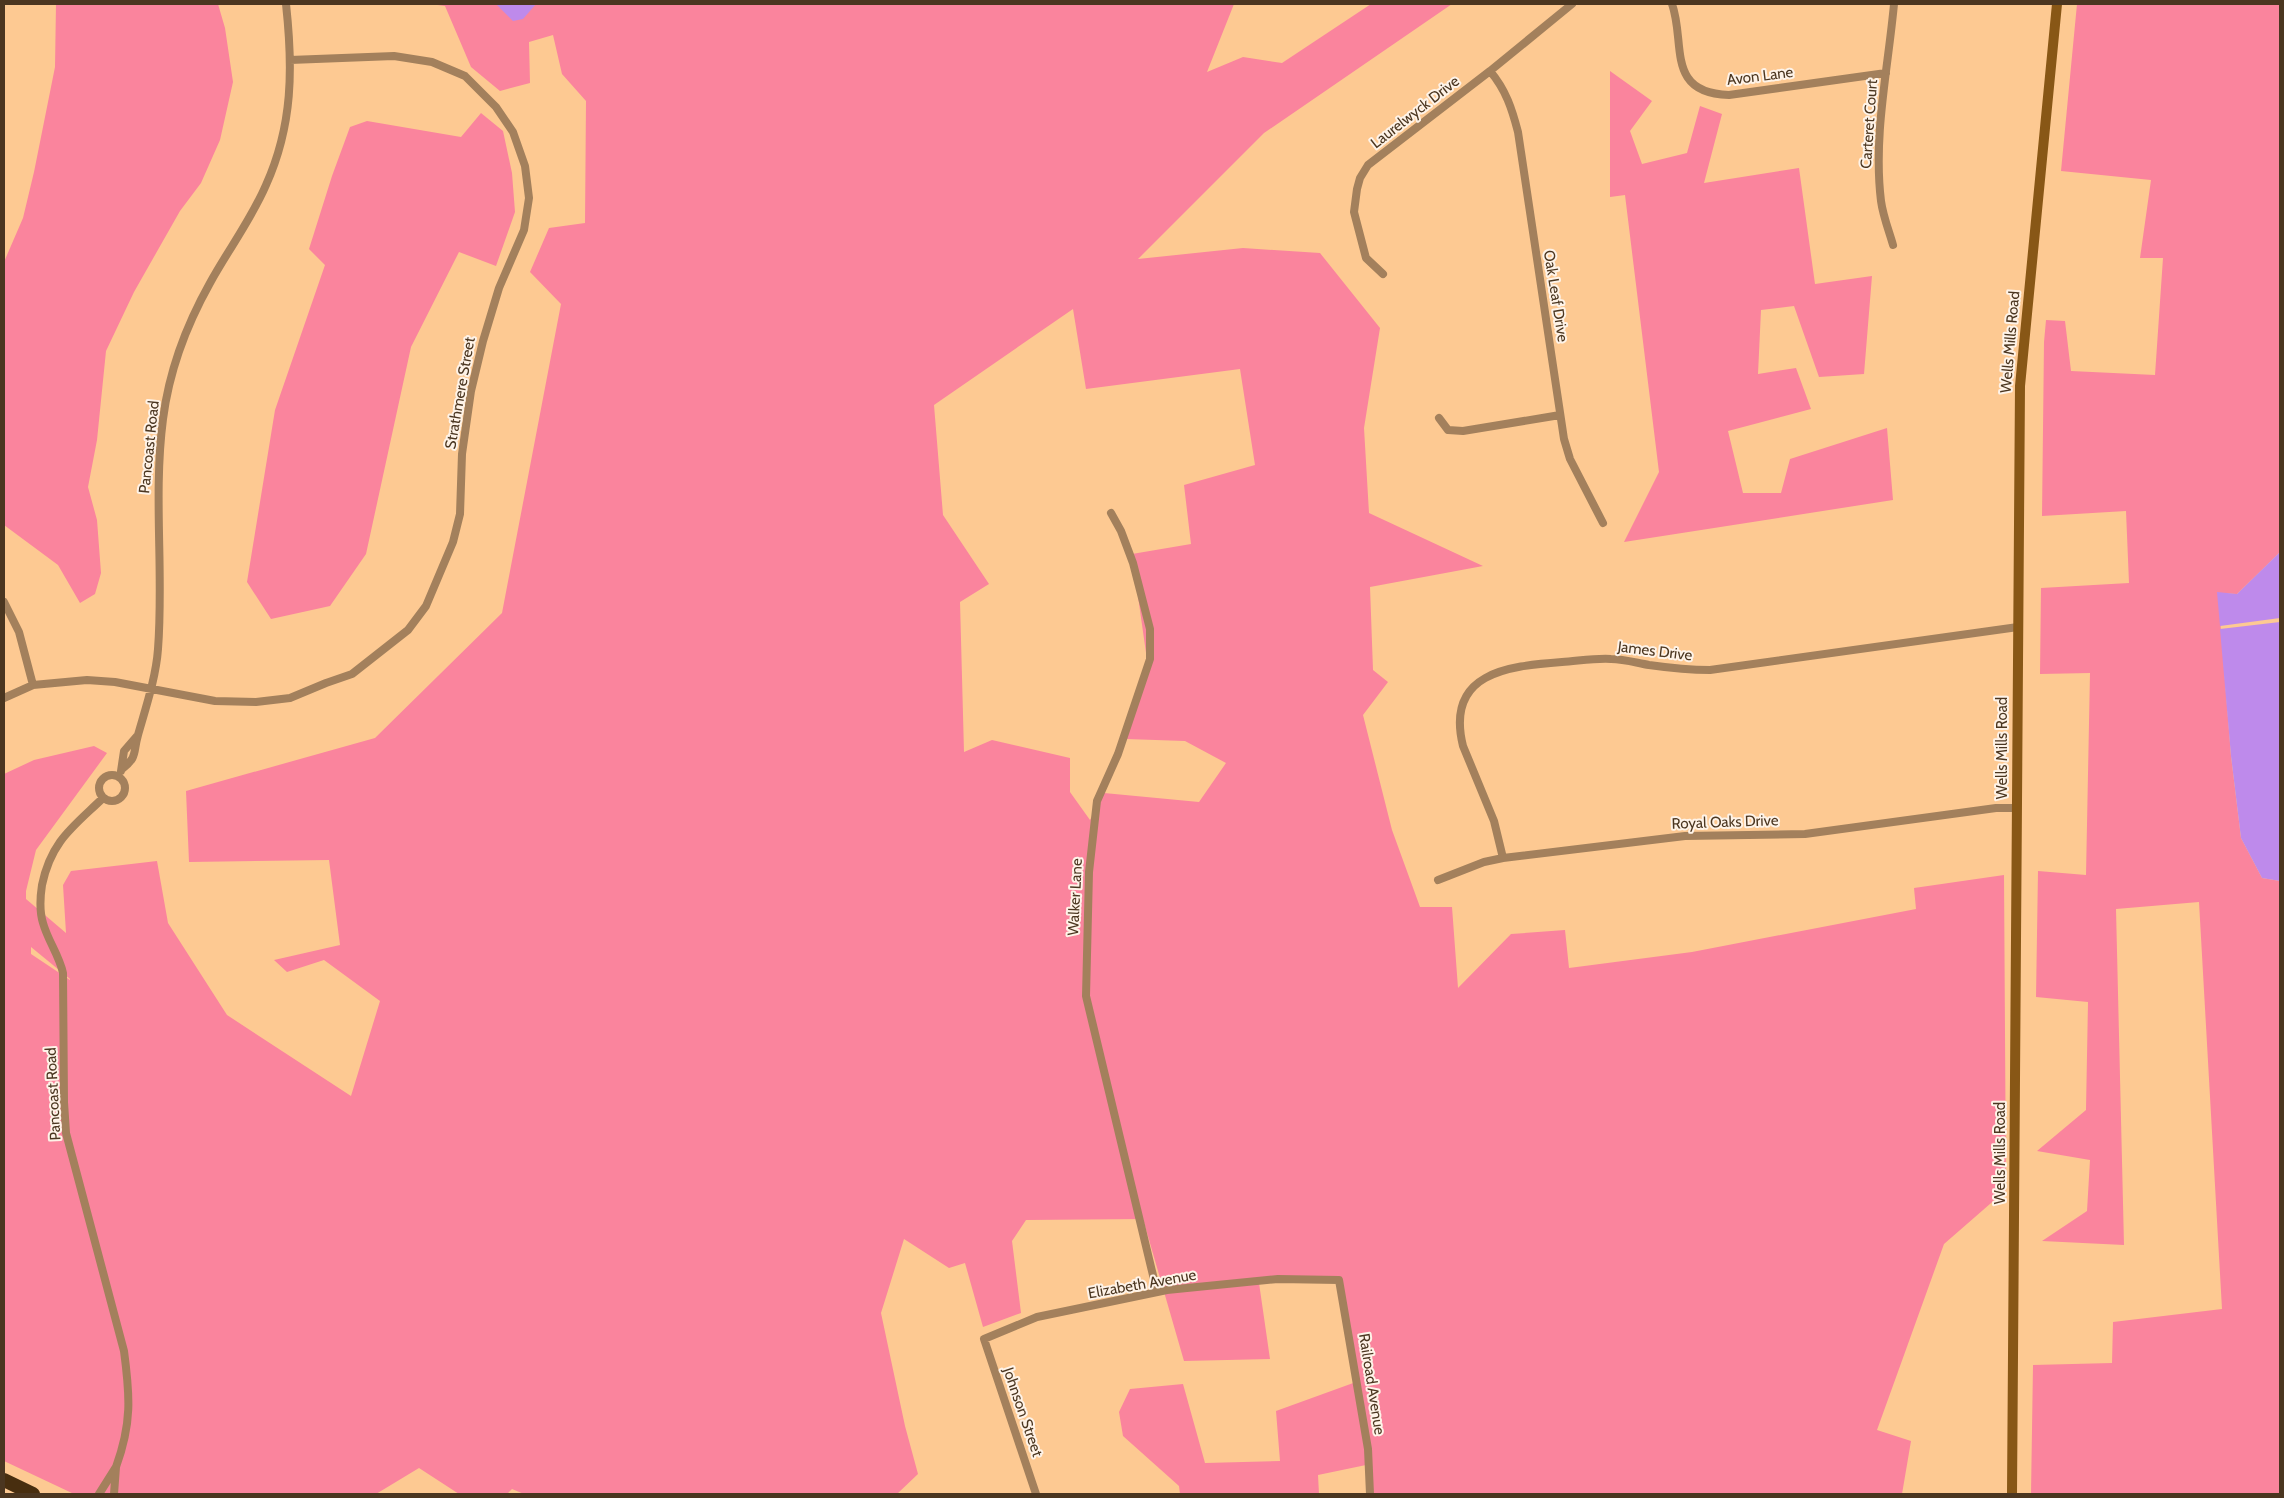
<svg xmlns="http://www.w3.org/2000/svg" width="2284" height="1498" viewBox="0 0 2284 1498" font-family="Cabin,sans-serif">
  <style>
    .green { fill: #fa849d; fill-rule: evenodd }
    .water { fill: #be8aeb }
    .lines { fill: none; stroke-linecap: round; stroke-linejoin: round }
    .street { stroke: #a3805c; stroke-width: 8 }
    .secondary { stroke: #885716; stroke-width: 10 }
    .highway { stroke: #482e0f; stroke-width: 14 }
    .labels { text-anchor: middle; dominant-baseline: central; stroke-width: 4; stroke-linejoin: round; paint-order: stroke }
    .street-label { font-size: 15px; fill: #4b3620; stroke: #fef3e8 }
  </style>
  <rect width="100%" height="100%" fill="#fdc992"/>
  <path class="green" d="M56,4H218L225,28L233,82L220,140L201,183L180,211L134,292L106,351L97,440L88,487L97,520L101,573L95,594L80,603L58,565L4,525V262L23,218L34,172L55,67Z
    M430,4H1234L1207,72L1243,57L1282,63L1371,4H1452L1264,133L1138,259L1243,248L1320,253L1380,328L1364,428L1369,513L1483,566L1370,587L1373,670L1388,682L1363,715L1392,830L1420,907H1452L1458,988L1511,934L1565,930L1569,968L1692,952L1916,909L1914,888L2004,875L2006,1190L1944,1244L1877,1430L1911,1441L1902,1494H1367L1366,1465L1318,1475L1319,1494H1180L1179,1486L1123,1436L1119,1412L1130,1389L1183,1384L1205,1463L1280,1461L1276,1411L1356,1382L1339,1280L1259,1283L1270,1359L1184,1361L1143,1219L1026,1220L1012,1241L1021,1313L983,1327L965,1263L949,1268L904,1239L881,1313L905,1426L918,1474L897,1494H524L512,1489L507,1494H459L419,1468L376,1494H74L4,1461V774L34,760L94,746L107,753L36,850L26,891V899L66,933L63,885L71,871L157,861L168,923L227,1015L351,1096L380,1001L324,960L287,972L274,960L340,945L329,860L189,862L186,791L375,738L502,613L561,304L530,272L549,228L585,223L586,101L562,74L553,35L529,42L530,83L500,91L471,67L445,6ZM1073,309L1086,389L1240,369L1255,465L1184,485L1191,544L1132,554L1147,660L1126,739L1185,741L1226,763L1199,802L1104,793L1090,820L1070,792V758L992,740L964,752L960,602L989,584L943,515L934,405ZM31,947L70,979V980L31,954Z
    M2077,4H2280V552L2237,594L2218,593L2231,756L2241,838L2262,878L2280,881V1494H2031L2033,1365L2112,1363L2113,1322L2222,1309L2199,902L2116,909L2124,1245L2042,1241L2087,1211L2090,1160L2037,1151L2086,1110L2088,1002L2036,997L2038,871L2086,875L2090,673L2040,674L2041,588L2129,583L2126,511L2042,516L2044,342L2046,320L2065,321L2071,371L2155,375L2163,258H2140L2151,180L2061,171Z
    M1610,71L1652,101L1630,131L1642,164L1687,153L1700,106L1722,114L1704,183L1799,168L1815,284L1872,276L1864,374L1819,377L1794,306L1761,310L1758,374L1796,368L1811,409L1728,431L1743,493H1781L1790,459L1887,428L1893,500L1624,542L1659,472L1625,195L1610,197Z
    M481,113L503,131L512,173L515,212L496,266L459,252L411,347L366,554L330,606L271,619L247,582L275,410L325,265L309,249L332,176L350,127L367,121L461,137Z"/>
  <path class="water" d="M496,4H536L523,19L513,21Z
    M2280,552V618L2220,626L2217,592L2237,594Z
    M2280,622V881L2262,878L2241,838L2231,756L2220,629Z"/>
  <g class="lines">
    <path class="street" d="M1672,4C1686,43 1665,93 1729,95L1886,73
      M1490,71C1506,90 1512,109 1518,132L1564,439L1570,459L1603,523
      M1893,245C1889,231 1883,216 1881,201C1873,136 1888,69 1894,4
      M1383,274L1366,258L1354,212L1357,189L1360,178L1368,165L1490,71L1572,4
      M1439,418L1448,430L1463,431L1560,415
      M1111,513L1121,531L1133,563L1150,629V659L1118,754L1097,801L1089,872L1086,996L1157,1292
      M4,602L19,632L33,685
      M4,698L33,685L87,680L115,682L215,701L256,702L290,698L326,683L352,674L408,630L426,606L453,542L460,514L462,454L471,391L483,341L499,288L524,230L529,198L525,166L513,132L496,107L465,76L432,62L394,56L290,60
      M122,769C138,757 133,752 138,735C146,707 156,677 158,649C164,572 153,496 163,419C169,372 187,324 210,283C228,250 251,220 266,185C293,125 293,68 286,4
      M121,771L124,751L137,736
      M99 788a13 13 0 1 1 26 0a13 13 0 1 1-26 0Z
      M103,798C73,827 51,841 42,885C40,898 39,910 43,923C48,941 59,955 63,973L64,1102L66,1133L124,1351C130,1396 132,1423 116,1467
      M1503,858L1494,821L1463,746C1445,673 1507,666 1562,662C1578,661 1595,658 1611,659C1624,659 1637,663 1649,665C1670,668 1689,670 1710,670L2018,627
      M1438,880L1484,862L1503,858L1685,836L1805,834L1996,808H2016
      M99,1494L116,1467L114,1494
      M1036,1494L984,1339L1037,1317L1167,1290L1278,1279L1339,1280L1368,1449L1370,1494"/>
    <path class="secondary" d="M2012,1494L2020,386L2057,4"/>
    <path class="highway" d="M4,1480L33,1494"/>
  </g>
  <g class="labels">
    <g class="street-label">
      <text transform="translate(1760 76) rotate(-7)">Avon Lane</text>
      <text transform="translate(1415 112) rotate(-38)">Laurelwyck Drive</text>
      <text transform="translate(1869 124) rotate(-86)">Carteret Court</text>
      <text transform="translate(1556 296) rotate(81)">Oak Leaf Drive</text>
      <text transform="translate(2010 342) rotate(-85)">Wells Mills Road</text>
      <text transform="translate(460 393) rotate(-80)">Strathmere Street</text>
      <text transform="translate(149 447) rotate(-84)">Pancoast Road</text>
      <text transform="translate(1655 651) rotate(7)">James Drive</text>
      <text transform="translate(2002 748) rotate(-90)">Wells Mills Road</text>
      <text transform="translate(1725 822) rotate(-2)">Royal Oaks Drive</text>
      <text transform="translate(1075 897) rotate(-87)">Walker Lane</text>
      <text transform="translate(53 1094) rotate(-93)">Pancoast Road</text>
      <text transform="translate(2000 1153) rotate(-90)">Wells Mills Road</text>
      <text transform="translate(1142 1284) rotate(-10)">Elizabeth Avenue</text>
      <text transform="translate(1372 1384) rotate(81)">Railroad Avenue</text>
      <text transform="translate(1023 1412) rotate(71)">Johnson Street</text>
    </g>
  </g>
  <rect width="2284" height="1498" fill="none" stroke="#4b3620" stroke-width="10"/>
</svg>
